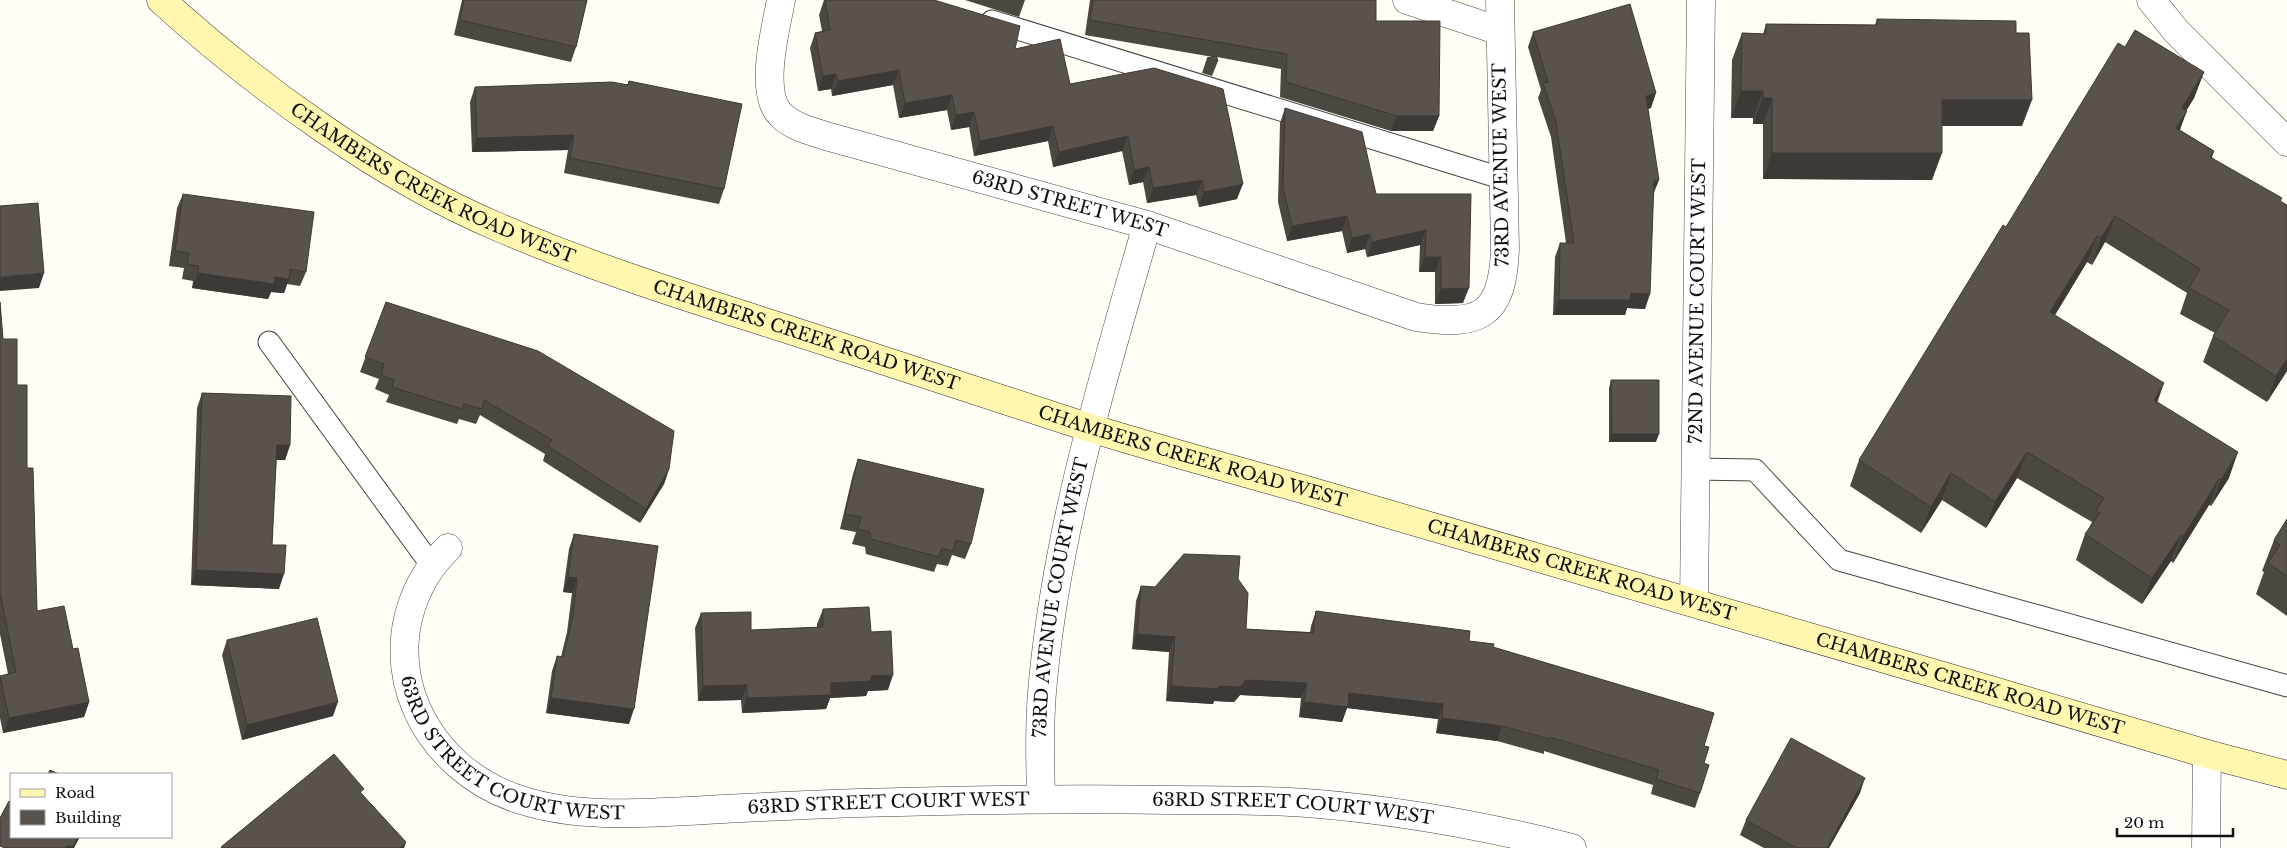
<svg xmlns="http://www.w3.org/2000/svg" width="2287" height="848" viewBox="0 0 2287 848" font-family="'Libre Baskerville',serif">
  <style>
    .lines { fill: none; stroke-linecap: round; stroke-linejoin: round }
    .lane-casing { stroke: #444; stroke-width: 23 }
    .street-casing { stroke: #444; stroke-width: 29 }
    .secondary-casing { stroke: #333; stroke-width: 29 }
    .lane { stroke: #fff; stroke-width: 21 }
    .street { stroke: #fff; stroke-width: 28 }
    .secondary { stroke: #fff6b0; stroke-width: 28 }
    .wall { fill: #4d4742 }
    .shaded-wall { fill: #3f3936 }
    .building { fill: #5a524d; stroke: #3f3936 }
    .labels { text-anchor: middle; dominant-baseline: central; stroke-width: 5; stroke-linejoin: round; paint-order: stroke }
    .street-label { font-size: 18px; fill: #111; stroke: #fff }
  </style>
  <rect width="100%" height="100%" fill="#fffdf5"/>
  <g class="lines">
    <defs>
      <path id="lane" d="M992,21L1504,179
        M269,342L432,566
        M1696,469L1755,470L1839,560L2287,686"/>
      <g id="street">
        <path id="s1" d="M781,0C776,28 758,93 781,115C793,127 811,131 826,136L1147,225L1416,317C1480,327 1503,316 1505,248L1500,0"/>
        <path d="M1407,0L1500,31"/>
        <path d="M2151,0L2176,31L2287,142"/>
        <path id="s2" d="M448,548C440,556 432,565 426,575C372,665 425,770 521,800C580,819 645,813 706,810C757,807 807,805 858,803C962,800 1065,798 1169,800C1215,800 1261,800 1307,803C1396,810 1486,826 1572,848"/>
        <path id="s3" d="M1694,602L1701,0"/>
        <path id="s4" d="M1041,798C1040,759 1039,720 1043,681C1058,524 1104,375 1147,225"/>
        <path d="M2206,848L2207,754"/>
      </g>
      <g id="secondary">
        <path id="s5" d="M161,0C256,86 380,177 498,227C609,275 727,309 842,347C923,373 1003,400 1084,426C1157,449 1232,469 1306,490C1607,577 1907,665 2207,754L2287,775"/>
      </g>
    </defs>
    <use href="#lane" class="lane-casing"/>
    <use href="#street" class="street-casing"/>
    <use href="#secondary" class="secondary-casing"/>
    <use href="#lane" class="lane"/>
    <use href="#street" class="street"/>
    <use href="#secondary" class="secondary"/>
  </g>
  <path class="wall" d="M462,0H587L576,47L571,62L454,35Z
    M824,0L1015,49L1070,84L1237,199L1199,207L1196,195L1147,203L1143,182L1129,185L1122,151L1053,167L1048,141L974,156L969,127L951,130L947,110L899,118L893,85L832,96L831,89L818,91L810,48L815,33L822,31L819,15Z
    M965,0H1025L1019,17Z
    M1090,0H1376V21L1439,116L1433,131H1391L1280,97L1281,69L1217,57L1218,61L1212,76L1202,73L1207,58L1213,57L1085,35Z
    M1877,19L2016,33L2022,126H1942L1932,180L1763,179V124H1753V118H1731L1732,60L1742,33L1763,34L1766,24L1875,25Z
    M1533,32L1651,108L1648,109L1653,195L1645,309L1627,308L1625,315H1553L1555,257L1560,243H1566L1551,137L1538,98L1541,90L1528,47Z
    M2125,47L2204,72L2194,98L2186,111L2180,130L2214,151L2212,158L2281,201L2287,371L2267,402L2203,362L2213,336L2215,333L2180,314L2187,293L2105,242L2092,265L2087,262L2055,315L2157,402L2229,478L2211,506L2209,505L2173,563L2171,561L2142,604L2076,560L2085,534L2089,528L2092,522L2017,478L1986,528L1942,500L1921,533L1850,486L1859,460L2006,227Z
    M629,81L724,189L719,204L564,173L568,150L472,152L470,102L475,87L628,84Z
    M1285,108L1376,194H1471L1463,303L1435,304V272H1419L1420,245L1367,257L1365,249L1347,253L1342,231L1287,241L1278,202L1280,123Z
    M183,194L306,272L300,286L287,284L284,293L271,292L268,299L192,288L193,281L182,279L184,268L169,266L177,208Z
    M0,302L3,339L17,385L27,468L37,611L73,649L89,702L84,717L3,733L0,718V676L8,674L0,634Z
    M386,302L669,469L664,484L640,523L543,461L545,454L480,415L476,424L459,419L457,424L386,402L389,395L375,389L379,379L360,372Z
    M1611,380L1656,442H1609V388Z
    M202,393L290,445L285,460H276L272,545L279,589L191,585L197,408Z
    M858,459L971,544L965,559L952,555L948,566L937,564L934,572L866,554L865,547L852,544L856,532L840,529L853,474Z
    M2287,519V616L2256,594L2264,572L2262,571L2274,540Z
    M574,534L629,724L546,713L552,671L557,656L561,657L567,632L572,593L563,592L569,549Z
    M1238,579L1246,629L1310,632L1311,626L1316,611L1469,641L1493,647L1704,746L1700,793L1695,808L1651,794L1653,785L1544,751V754L1497,741L1436,733L1438,719L1347,708L1342,722L1299,717L1301,698L1240,695L1234,702L1214,701L1213,704L1166,701L1169,652L1132,649L1136,601L1141,586L1155,587Z
    M823,609L871,632L888,690L868,691L866,696L830,698L826,709L742,713L741,700L698,701L695,628L701,613L751,630L817,627V624Z
    M227,640L333,716L242,740L222,655Z
    M1860,793L1829,848H1764L1740,835L1746,820Z"/>
  <path class="shaded-wall" d="M899,70L893,85L832,96L838,81Z
    M2204,72L2194,98L2172,134L2182,108Z
    M836,74L831,89L818,91L823,76Z
    M1741,91H1763L1753,118H1731Z
    M1656,93L1651,108L1640,111L1646,96Z
    M952,95L947,110L899,118L905,103Z
    M1763,98H1772L1763,124H1753Z
    M1942,100H2032L2022,126H1932Z
    M2187,111L2177,137L2176,128Z
    M974,112L969,127L951,130L956,115Z
    M1397,116H1439L1433,131H1391Z
    M1053,126L1048,141L974,156L980,141Z
    M574,135L568,150L472,152L477,138Z
    M1128,136L1122,151L1053,167L1059,152Z
    M1772,153H1942L1932,180L1763,179Z
    M1149,167L1143,182L1129,185L1134,170Z
    M1202,180L1196,195L1147,203L1153,188Z
    M1659,180L1653,195L1654,181Z
    M1243,184L1237,199L1199,207L1204,192Z
    M1347,216L1342,231L1287,241L1292,226Z
    M2115,216L2105,242L2092,265L2101,238Z
    M1426,230L1420,245L1367,257L1372,242Z
    M1370,234L1365,249L1347,253L1352,238Z
    M2097,236L2087,262L2041,338L2050,312Z
    M1425,257H1441L1435,272H1419Z
    M44,273L39,288L0,291V277Z
    M198,273L275,277L289,279L284,293L271,292L268,299L192,288Z
    M1469,288L1463,303L1435,304L1441,289Z
    M1631,293L1650,294L1645,309L1627,308L1625,315H1553L1559,300Z
    M2287,359V371L2267,402L2276,376Z
    M2164,383L2155,409L2154,400Z
    M1612,434H1659L1656,442H1609Z
    M277,445H290L285,460H271Z
    M2027,452L2017,478L1986,528L1995,502Z
    M2238,452L2229,478L2211,506L2221,480Z
    M669,469L664,484L640,523L646,509Z
    M1951,473L1942,500L1921,533L1931,507Z
    M2219,479L2209,505L2173,563L2183,537Z
    M2181,535L2171,561L2142,604L2152,578Z
    M196,570L284,574L279,589L191,585Z
    M568,577L577,578L572,593L563,592Z
    M1137,634L1175,637L1169,652L1132,649Z
    M893,675L888,690L868,691L866,696L830,698L826,709L742,713L747,698L871,676Z
    M1246,680L1307,683L1301,698L1240,695L1234,702L1214,701L1213,704L1166,701L1171,686H1219Z
    M747,685L741,700L698,701L703,686Z
    M1349,693L1443,704L1438,719L1347,708L1342,722L1299,717L1304,702Z
    M551,698L634,709L629,724L546,713Z
    M89,702L84,717L3,733L9,718Z
    M338,702L333,716L242,740L247,725Z
    M1442,718L1502,726L1497,741L1436,733Z
    M1865,778L1860,793L1829,848H1827Z
    M78,837H80L74,848H65L67,846Z
    M406,842L404,848H400Z"/>
  <path class="building" d="M464,0H587L576,47L460,20Z
    M825,0H934L1020,26L1015,49L1060,39L1070,84L1154,68L1223,89L1243,184L1204,192L1202,180L1153,188L1149,167L1134,170L1128,136L1059,152L1053,126L980,141L974,112L956,115L952,95L905,103L899,70L838,81L836,74L823,76L815,33L830,30Z
    M1093,0H1376V21H1440L1439,116H1397L1286,82L1287,54L1090,20Z
    M1630,4L1656,93L1646,96L1659,180L1654,181L1650,294L1631,293L1630,300H1559L1560,243H1574L1556,122L1543,83L1548,82L1533,32Z
    M1877,19L2016,21V33H2029L2032,100H1942V153H1772V98H1763V91H1741L1742,33L1766,34V24L1877,25Z
    M2135,30L2204,72L2182,108L2187,111L2176,128L2214,151L2210,157L2282,198L2280,201L2287,205V359L2276,376L2213,336L2229,310L2189,288L2200,269L2115,216L2101,238L2097,236L2050,312L2164,383L2154,400L2238,452L2221,480L2219,479L2183,537L2181,535L2152,578L2085,534L2100,513L2096,510L2104,498L2027,452L1995,502L1951,473L1931,507L1859,460L2003,225L2006,227L2118,43L2125,47Z
    M1216,56L1218,61L1207,58Z
    M629,81L742,104L724,189L570,158L574,135L477,138L475,87L612,82L628,85Z
    M1285,108L1362,132L1376,194H1471L1469,288L1441,289V257H1425L1426,230L1372,242L1370,234L1352,238L1347,216L1292,226L1283,187Z
    M183,194L314,212L306,272L290,269L289,279L275,277L274,284L198,273L199,266L187,264L189,253L175,251Z
    M38,203L44,273L0,277V206Z
    M0,302L3,339H17V385H27V468H33L37,611L64,606L73,649L78,648L89,702L9,718L0,676L16,672L0,592Z
    M386,302L538,351L674,431L669,469L646,509L548,446L552,440L484,400L482,409L464,404L462,409L392,387L394,380L381,375L384,364L365,357Z
    M1611,380H1659V434H1612Z
    M202,393L291,396L290,445H277L272,545H286L284,574L196,570Z
    M858,459L984,489L971,544L956,540L953,551L942,548L939,557L871,539L870,532L858,529L861,517L845,514Z
    M2287,519V576L2268,563L2280,545L2274,540Z
    M574,534L658,546L634,709L551,698L557,656L563,657L573,617L577,578L568,577Z
    M1184,554L1240,556L1238,579L1248,593L1246,629L1313,633L1316,611L1470,631L1469,641L1494,644L1493,647L1714,713L1704,746L1709,747L1704,763L1709,765L1700,793L1656,779L1659,770L1550,737L1549,739L1502,726L1442,718L1443,704L1349,693L1348,707L1304,702L1307,683L1246,680L1240,687L1219,686L1218,689L1171,686L1175,637L1137,634L1141,586L1155,587Z
    M869,607L871,632L891,631L893,675L871,676V681L831,683V695L747,698V685L703,686L701,613L751,612V630L823,627V609Z
    M317,618L338,702L247,725L227,640Z
    M1791,738L1865,778L1827,848H1797L1746,820Z
    M334,754L364,789L360,792L406,842L400,848H222L221,847Z
    M50,770L59,774H48Z
    M9,801L11,802V837H78L73,847L67,846L65,848H5L0,846V818Z"/>
  <g class="labels">
    <g class="street-label">
      <text transform="translate(1501 165) rotate(-91)">73RD AVENUE WEST</text>
      <text stroke="none"><textPath href="#s5" startOffset="330">CHAMBERS CREEK ROAD WEST</textPath></text>
      <text stroke="none"><textPath href="#s1" startOffset="422">63RD STREET WEST</textPath></text>
      <text stroke="none"><textPath href="#s3" startOffset="301">72ND AVENUE COURT WEST</textPath></text>
      <text stroke="none"><textPath href="#s5" startOffset="735">CHAMBERS CREEK ROAD WEST</textPath></text>
      <text stroke="none"><textPath href="#s5" startOffset="1140">CHAMBERS CREEK ROAD WEST</textPath></text>
      <text stroke="none"><textPath href="#s5" startOffset="1545">CHAMBERS CREEK ROAD WEST</textPath></text>
      <text stroke="none"><textPath href="#s4" startOffset="202">73RD AVENUE COURT WEST</textPath></text>
      <text stroke="none"><textPath href="#s5" startOffset="1950">CHAMBERS CREEK ROAD WEST</textPath></text>
      <text stroke="none"><textPath href="#s2" startOffset="281">63RD STREET COURT WEST</textPath></text>
      <text stroke="none"><textPath href="#s2" startOffset="686">63RD STREET COURT WEST</textPath></text>
      <text stroke="none"><textPath href="#s2" startOffset="1091">63RD STREET COURT WEST</textPath></text>
    </g>
  </g>
  <rect x="10" y="773" width="162" height="65" fill="#ffffff" stroke="#a0a0a0"/>
  <rect x="20" y="789" width="25" height="8" fill="#fff6b0" stroke="#a0a0a0"/>
  <text x="55" y="798" font-size="15" fill="#111111">Road</text>
  <rect x="20" y="810" width="25" height="15" fill="#5a524d" stroke="#a0a0a0"/>
  <text x="55" y="823" font-size="15" fill="#111111">Building</text>
  <path d="M2117 828v8h116v-8" fill="none" stroke="#111111" stroke-width="2.5"/>
  <text x="2124" y="828" font-size="15" fill="#111111" stroke="#ffffff" stroke-width="4" paint-order="stroke">20 m</text>
</svg>
